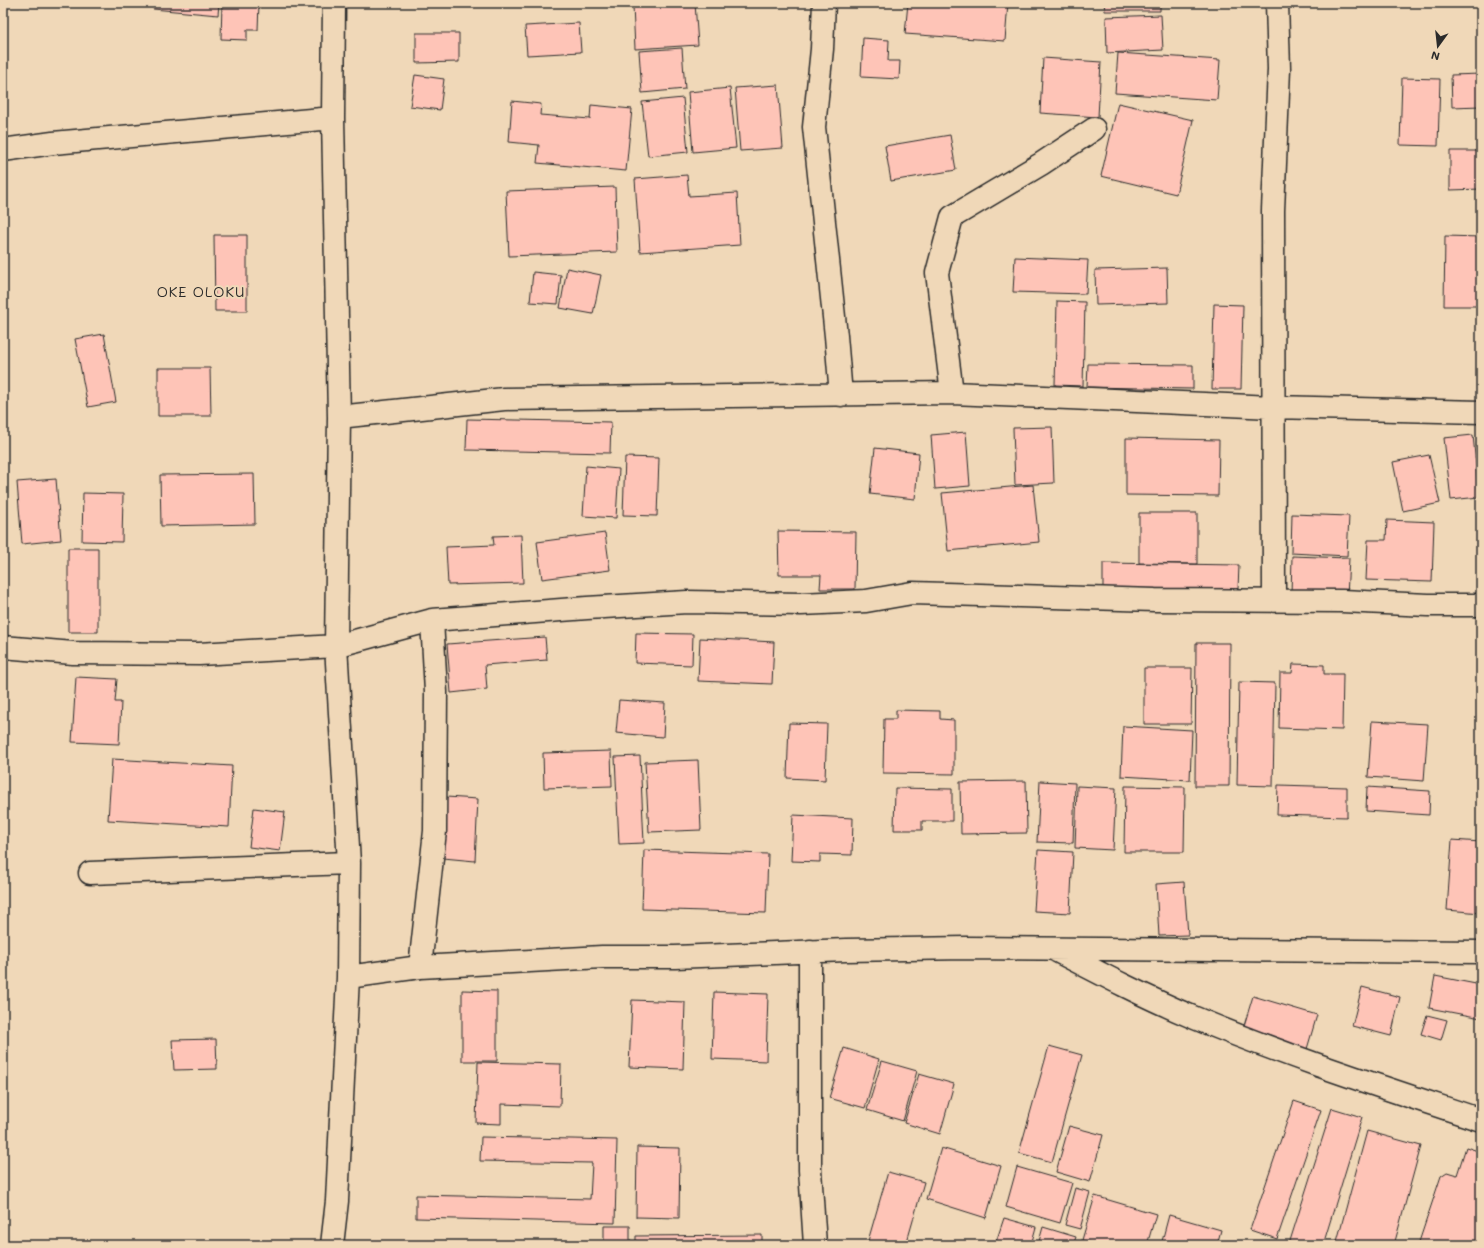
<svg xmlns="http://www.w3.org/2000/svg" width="1484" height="1248" viewBox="0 0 1484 1248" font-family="Mali,sans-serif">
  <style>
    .building { fill: #fec4b7; stroke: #2b2b2b }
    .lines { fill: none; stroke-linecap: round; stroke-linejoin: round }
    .minor-casing { stroke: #2b2b2b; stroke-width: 25 }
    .minor { stroke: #f0d8b8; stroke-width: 22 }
    .labels { text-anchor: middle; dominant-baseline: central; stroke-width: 4; stroke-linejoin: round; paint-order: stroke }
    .quarter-label { font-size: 14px; letter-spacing: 1px; fill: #2b2b2b; stroke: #f0d8b8 }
  </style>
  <rect width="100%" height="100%" fill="#f0d8b8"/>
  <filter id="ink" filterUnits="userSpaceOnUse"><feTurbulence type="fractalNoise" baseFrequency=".025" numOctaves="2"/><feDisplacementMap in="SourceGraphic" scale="8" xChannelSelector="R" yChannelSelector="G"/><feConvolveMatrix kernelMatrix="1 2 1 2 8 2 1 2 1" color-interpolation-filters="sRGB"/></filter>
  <g filter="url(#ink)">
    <path class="building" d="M154,3H219L218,15L153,9Z
      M222,3H259L258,30H247V40L221,39Z
      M695,3L698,45L635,49L633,6Z
      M908,3H1008L1005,41L905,34Z
      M1104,3H1160V11H1105Z
      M1161,15L1163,50L1107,53L1106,17Z
      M579,23L581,52L527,55L525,26Z
      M416,33H459V62L416,63Z
      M863,38L889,40L888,61H900L899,79L861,77Z
      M682,48L685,89L642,93L639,51Z
      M1118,53L1220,60L1217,100L1115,93Z
      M1043,58L1101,62L1098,117L1040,113Z
      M1481,74V106L1452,107L1451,75Z
      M415,75L444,79L440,110L410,106Z
      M1402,78L1440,79L1438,146L1400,145Z
      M778,85L783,148L740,151L735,88Z
      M730,88L736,148L693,152L688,92Z
      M683,98L688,152L648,156L642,102Z
      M512,101L541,104L540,115L590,119L591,105L632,109L626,171L537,163L539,145L509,142Z
      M1118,103L1193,120L1176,194L1101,176Z
      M950,135L956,170L891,181L885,146Z
      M1450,151H1481V189L1450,190Z
      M687,175L689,196L737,193L740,245L640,252L635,179Z
      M615,187L617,252L509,256L506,191Z
      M214,235H247V311H215Z
      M1445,236L1481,237V306H1444Z
      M1015,257L1088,260L1086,294L1013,292Z
      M567,268L601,275L593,314L560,308Z
      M1167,268L1168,303L1096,305L1095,270Z
      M533,272L561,275L558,304L530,302Z
      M1057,301L1085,302L1083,386L1055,385Z
      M1214,304L1243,305L1241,389H1212Z
      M104,334L116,402L88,407L75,339Z
      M1088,364L1193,365V389L1087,387Z
      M158,368H210L211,416H158Z
      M467,419L611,422L610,453L466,450Z
      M1052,427L1054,483L1015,485L1013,428Z
      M966,432L970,486L935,489L931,435Z
      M1473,435L1479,497L1451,500L1444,438Z
      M1126,438L1219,440L1218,496L1126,495Z
      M875,448L919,453L915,499L870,494Z
      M1429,455L1440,503L1403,511L1393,462Z
      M625,457L659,458L657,516L623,515Z
      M586,466L619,469L616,518L583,516Z
      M254,474L255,524L161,526L160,475Z
      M56,479L61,540L22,544L17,482Z
      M1033,485L1039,542L948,551L942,493Z
      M83,493L123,494L122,542L82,541Z
      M1139,513H1197V564L1139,563Z
      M1292,514L1349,516L1347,556L1291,553Z
      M1387,520L1434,522L1432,582L1366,580L1368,540H1386Z
      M778,531L856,532L855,589H820L821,575H779Z
      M605,533L610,570L542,579L537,542Z
      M521,535L523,583L448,585L446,547L494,545L493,536Z
      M68,548H98V632H68Z
      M1292,556L1349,558L1347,597L1291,595Z
      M1103,563L1239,565L1238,589L1103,588Z
      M636,633L693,634L692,665L635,663Z
      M545,637L547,660L485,665L487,689L451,693L447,644Z
      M700,638L774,642L772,684L698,681Z
      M1196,643H1230L1229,786H1195Z
      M1293,664L1324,665V674H1343L1342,730L1279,728L1280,673H1292Z
      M1144,668H1192L1191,724H1144Z
      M76,677L117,679L115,702H121L119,744L72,742Z
      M1239,682L1275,683L1273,786L1237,785Z
      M619,700L665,703L663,737L616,733Z
      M896,710L940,711V719L954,720V774L883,773L884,719H896Z
      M1372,721L1428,724L1424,781L1368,777Z
      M789,723L827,724L825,780L787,778Z
      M1123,726L1192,730L1190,780L1121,776Z
      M611,751L612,786L544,788L543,753Z
      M640,756L644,843L619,844L615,757Z
      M112,759L232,766L229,827L108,820Z
      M698,760L701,830L649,832L645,762Z
      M1026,781L1027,833L961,834L960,782Z
      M1040,781L1075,783L1073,843L1037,842Z
      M1278,785L1347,787V817L1277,815Z
      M1077,786L1116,788L1113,850L1075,848Z
      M1125,786L1185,787L1184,852H1124Z
      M1367,787L1430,791L1429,815L1366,811Z
      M895,788L952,789V821H922V830H894Z
      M446,797L478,799L475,861L443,858Z
      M254,808L285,812L280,851L249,847Z
      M793,815L853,818L852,855L820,854V862L791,861Z
      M1452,840L1481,842V913L1447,910Z
      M644,850L768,854L766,913L642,909Z
      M1038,850L1073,852L1070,913L1034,911Z
      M1184,882L1188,935L1159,936L1156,884Z
      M1435,976L1481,985V1018L1429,1008Z
      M1362,987L1400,997L1391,1036L1352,1026Z
      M462,990L497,991V1061H462Z
      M714,992L768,994L766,1061L712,1059Z
      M1253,996L1317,1015L1307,1049L1243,1029Z
      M632,1000L685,1002L683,1069L629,1067Z
      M1427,1015L1447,1020L1441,1040L1421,1034Z
      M216,1039L217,1069L174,1070L172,1040Z
      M1049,1046L1082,1055L1052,1162L1019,1153Z
      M844,1048L879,1059L865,1108L829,1098Z
      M882,1061L917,1071L903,1121L867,1110Z
      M478,1062L561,1064L560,1106L501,1104V1124L476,1123Z
      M919,1074L954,1084L940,1134L904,1123Z
      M1294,1101L1321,1110L1277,1239L1250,1230Z
      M1332,1108L1362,1117L1323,1245H1294L1289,1244Z
      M1069,1126L1103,1135L1090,1182L1056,1172Z
      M1367,1131L1421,1146L1394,1245H1336Z
      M481,1137L617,1140L615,1223L416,1218V1195L590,1199L592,1163L480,1161Z
      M637,1147L680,1148L679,1218L636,1217Z
      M1466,1147L1481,1152V1245H1418L1441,1176L1447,1172L1457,1175Z
      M941,1148L1001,1166L986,1218L926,1199Z
      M1017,1167L1072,1183L1060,1223L1006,1207Z
      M888,1172L924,1182L906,1245H880L868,1241Z
      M1075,1188L1090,1192L1080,1229L1065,1225Z
      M1095,1196L1156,1214L1147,1245H1098L1082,1240Z
      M1169,1215L1221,1230L1217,1245H1161Z
      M1004,1218L1036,1227L1031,1245H995Z
      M604,1226H630V1245H604Z
      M1043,1227L1076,1237L1073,1245H1038Z
      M762,1235V1245H636V1236Z"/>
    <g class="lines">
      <defs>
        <path id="minor" d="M824,3L822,49L814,127L836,336L841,395
          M3,150L53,143L333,118
          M952,393L937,273L952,217L1041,164L1094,129
          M339,417L504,399L952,393L1273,407L1481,412
          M1274,601L1273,210L1279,69L1277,3
          M3,647L73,653L199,654L336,646L432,620L587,608L687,602L801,604L866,601L912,593L1155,600L1342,601L1428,605H1481
          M90,873L349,863
          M1055,950C1101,974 1147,998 1195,1018C1288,1057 1385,1088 1481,1120
          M810,951V1170L815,1245
          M420,967L435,831L436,692L432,620
          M348,977L420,967L602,957H675L846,950L966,948L1481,952
          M332,1245L337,1201L348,977L349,863L336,646L339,417L333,118L334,3"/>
      </defs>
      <use href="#minor" class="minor-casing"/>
      <use href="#minor" class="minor"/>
    </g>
  </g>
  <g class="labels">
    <g class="quarter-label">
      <text x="201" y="291">OKE OLOKU</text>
    </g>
  </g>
  <rect width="1484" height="1248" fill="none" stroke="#f0d8b8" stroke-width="16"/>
  <rect x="8" y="8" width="1468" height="1232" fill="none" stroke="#2b2b2b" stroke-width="1.5" filter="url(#ink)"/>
  <g transform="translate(1438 46) rotate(195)" stroke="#f0d8b8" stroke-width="3" paint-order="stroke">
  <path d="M0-3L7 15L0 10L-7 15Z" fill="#2b2b2b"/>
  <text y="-6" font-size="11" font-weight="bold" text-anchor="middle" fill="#2b2b2b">N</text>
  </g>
</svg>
